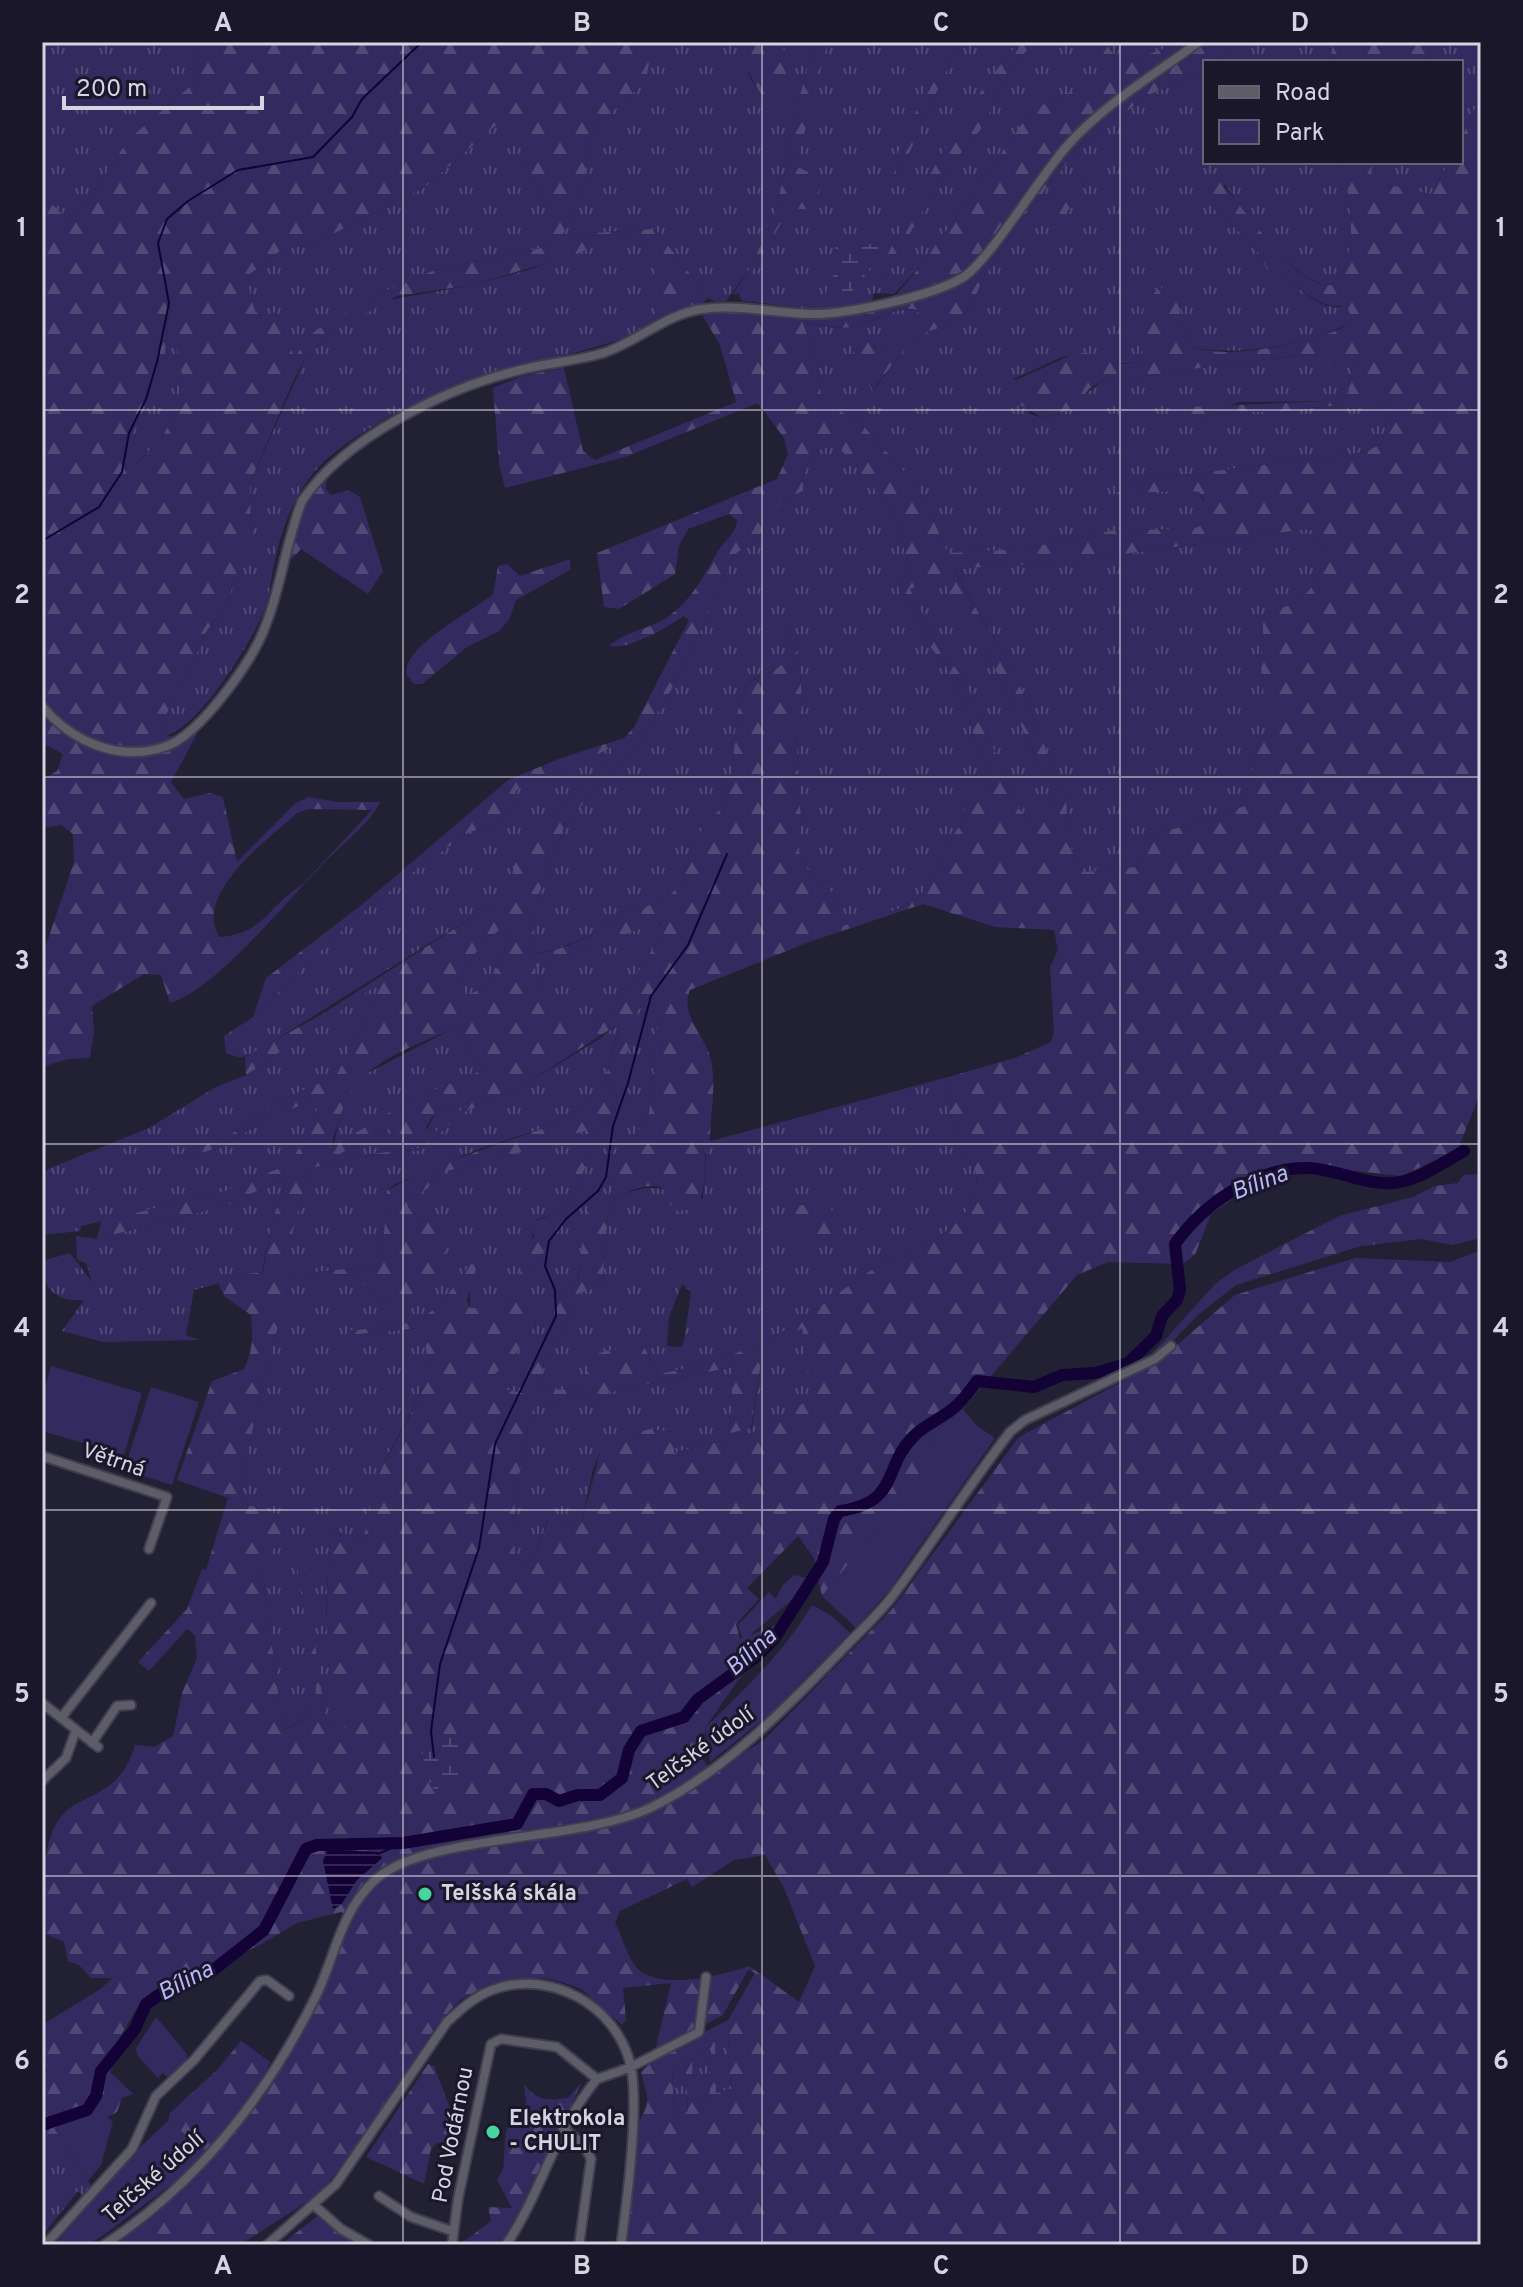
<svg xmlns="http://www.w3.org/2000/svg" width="1523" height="2287" viewBox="0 0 1523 2287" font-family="Overpass,sans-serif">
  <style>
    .grass { fill: url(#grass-tufts); fill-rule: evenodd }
    .forest { fill: url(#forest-firs); fill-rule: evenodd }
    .wetland { fill: url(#wetland-marsh) }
    .green { fill: #332b5f }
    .water { fill: url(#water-rules) }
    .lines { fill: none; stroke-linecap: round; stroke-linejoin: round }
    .stream { stroke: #120235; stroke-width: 2 }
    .river { stroke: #120235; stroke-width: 12 }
    .minor-casing { stroke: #3f3d4f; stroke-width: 12 }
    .minor { stroke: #5d5d67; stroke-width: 8 }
    .grid { fill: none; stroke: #d5d4e1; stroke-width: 2; stroke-opacity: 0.55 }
    .poi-dot { fill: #48d49d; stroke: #191729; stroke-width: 3 }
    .labels { text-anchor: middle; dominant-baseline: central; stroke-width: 6; stroke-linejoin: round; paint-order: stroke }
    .street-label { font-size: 22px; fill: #d5d4e1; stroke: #191729 }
    .poi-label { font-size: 22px; font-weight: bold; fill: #d5d4e1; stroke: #191729; text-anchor: start }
    .water-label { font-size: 24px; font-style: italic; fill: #bbb5fa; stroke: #191729 }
    .neatline { fill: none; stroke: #d5d4e1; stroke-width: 3 }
    .grid-label { font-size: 26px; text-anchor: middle; font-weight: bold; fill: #d5d4e1 }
  </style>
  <defs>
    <pattern id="grass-tufts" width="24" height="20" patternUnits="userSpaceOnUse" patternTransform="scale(2)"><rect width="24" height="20" fill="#332b5f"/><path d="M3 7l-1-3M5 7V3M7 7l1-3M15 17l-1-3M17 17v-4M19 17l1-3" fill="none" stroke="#504976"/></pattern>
    <pattern id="forest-firs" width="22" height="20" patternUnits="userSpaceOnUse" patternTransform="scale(2)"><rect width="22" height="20" fill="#332b5f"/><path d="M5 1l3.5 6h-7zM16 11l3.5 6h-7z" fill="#504976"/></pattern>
    <pattern id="wetland-marsh" width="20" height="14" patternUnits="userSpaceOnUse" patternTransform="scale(2)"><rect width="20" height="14" fill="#332b5f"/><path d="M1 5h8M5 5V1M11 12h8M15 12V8" fill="none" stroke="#504976"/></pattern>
    <pattern id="water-rules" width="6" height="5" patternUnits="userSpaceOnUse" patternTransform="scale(2)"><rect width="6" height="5" fill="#120235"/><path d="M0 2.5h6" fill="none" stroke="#342652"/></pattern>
  </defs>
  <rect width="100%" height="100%" fill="#222033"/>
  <path class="grass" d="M42,42H190L198,71L194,83L128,140L86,204L68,219L51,203L42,205Z
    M653,42H757L747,50L748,74L763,98L783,63L780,42H815L791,127L789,157L774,214L751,267L726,301L716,302L708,298L658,232L651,229L563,235L582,191L594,127L634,92L646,74Z
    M827,42H946L895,176L907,158L959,42H1020C958,109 922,200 882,281L944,174L981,129L1008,75L1033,42H1093L1102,54L1106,68L1104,77C1080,93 1047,97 1026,118L923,263L894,294L874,293L872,301C831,318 784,304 742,301L739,294L790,207L813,209L796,166Z
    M1104,42H1182L1121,64Z
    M1239,42H1333L1330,62H1217Z
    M1421,42H1481V94L1461,139V62H1426L1431,48Z
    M1205,70V162H1342C1349,195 1362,260 1333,285C1300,290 1241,211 1225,184L1216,211L1254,245L1267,269C1299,280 1313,313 1346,306L1352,316C1341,343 1216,360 1191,345L1181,319L1180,304L1141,360C1115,371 1094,351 1067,356C1050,360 1032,373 1014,378L1030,414L1043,418L1063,413L1104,379L1169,374L1218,364L1330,353L1325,363L1353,360L1348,393L1329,401L1238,402L1195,419L1237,411L1274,412L1331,406L1356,409L1374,401L1391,404L1382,443L1366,452L1119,483L1137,493L1179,488L1199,492C1206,502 1205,515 1200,526L1190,530L1119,529L1023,549L948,553L924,499L908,476L860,422L828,405L821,395L816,361L803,323C818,324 839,330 854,327C875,323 898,302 920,312L883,350L878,351L875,345H851L873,391L906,347L926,332L942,327L971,308L981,283L1012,231L1082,144L1147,96ZM1085,183L1057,225L1045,222V205L1056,195Z
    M514,123L530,176L552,210V240L541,248L435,270L385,291L317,330L297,354L293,355L280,326L255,312L248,285L250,274L280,251L319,241L425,187L495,126Z
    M1373,162H1449L1431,194L1426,195L1389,185L1370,173Z
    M612,238L645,241C651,266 670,298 651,322C634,345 509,366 473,379C425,396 374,422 334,453C297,482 282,525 273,569C270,583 270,598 264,611C251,643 198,730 164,736L161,724L165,716L192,666L202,639L229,600L233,581L251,542L250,483L305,359L332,332L383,301L472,285L528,270Z
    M171,305L184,387L162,439L134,465C117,440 152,402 160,379C168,356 164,328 171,305Z
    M837,444L887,504L896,519L909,566L898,586L930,647L950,671L966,709L975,740L987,763L984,789L963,803L966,820C945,838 941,869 924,891C907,912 867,918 843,927L834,894L808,871L799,852L801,818L796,731C809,701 796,662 796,630L789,626C786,672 785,665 746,683L737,714L732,774L722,789L720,810L695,838L681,884L672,893L642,909L623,911C600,936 563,948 531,955L537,899L566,822L637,747L683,670L734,555L759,536L782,500L803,491L804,471L814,451Z
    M1306,529L1314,530C1331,556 1320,588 1293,603C1284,609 1271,609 1264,616L1265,697L1274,714L1275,728L1271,737L1257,747L1244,806L1195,824L1150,834L1149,851L1135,867L1084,872L1067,841L1066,798L1015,674L955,572L957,569L1073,561Z
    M943,576L991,660L1055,801L1059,816L1052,825L1033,824L1019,809L965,681L935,640L910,589Z
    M612,746L613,757L555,813L511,883L491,905L256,1052L240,1058L226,1053L224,1036L253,1017L348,924L419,867L470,832L500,823L513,806L516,791L530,779L564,771Z
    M658,922L665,929L616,1008L572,1036L538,996L535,967Z
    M505,926C511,948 492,990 468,994L455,984L483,942Z
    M381,982L371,1009L336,1076L279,1101L233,1133L182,1155L186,1158L218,1148L279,1113L312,1102L317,1109L316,1121L289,1165L224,1192L81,1226L80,1231L42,1235V1175L48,1169L149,1128L214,1088L246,1075Z
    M673,992V999L658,1026L649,1113L623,1157L611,1192L590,1209L577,1281L562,1291L553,1328L521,1393L493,1387V1376L521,1348L536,1322L532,1312L519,1305L533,1268L573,1199L602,1123L606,1118L618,1117L619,1107L613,1084L638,1009Z
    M620,1022L605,1080L587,1104L550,1126L482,1148L395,1184L387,1191L382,1261L365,1267L287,1275L292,1235L309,1169L351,1158L421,1150L462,1113L524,1085L601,1038Z
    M456,1027L483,1070L408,1101L333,1148L343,1102L360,1077Z
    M948,1077C950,1096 950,1119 956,1137C963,1156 980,1165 976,1187C968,1236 911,1247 875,1268C846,1286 819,1309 790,1327C752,1351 702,1366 658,1374L644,1347L588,1375L583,1386L549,1391L541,1388L544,1359L554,1351L578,1294L602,1285L609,1202C648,1180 662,1188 703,1199L707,1142ZM682,1284L691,1292L684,1341L681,1347L667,1346L669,1317Z
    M477,1101L421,1148L327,1160L388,1128L401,1143L419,1146L436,1111Z
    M588,1129L564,1209L536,1220L531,1228L533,1241L507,1308H470V1264C426,1328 422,1322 348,1331L349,1335L420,1328C443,1374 404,1421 385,1461C374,1485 370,1514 363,1539L330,1530L326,1613L349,1717L345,1730L326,1722L302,1559L316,1690C314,1714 304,1721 283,1730L262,1567L292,1519L242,1503L239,1495L263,1380L291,1278L350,1275L357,1277L374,1298L411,1308L436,1215L420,1224L407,1207L410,1200L428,1188L435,1176L450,1170L475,1167Z
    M281,1179L286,1180L273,1219L262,1272L222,1277L217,1284L194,1290L186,1335L199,1340L103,1342L62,1331L84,1300C57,1302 42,1290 42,1261L70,1253L92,1282L86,1263L77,1260L76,1236L97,1239L230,1204Z
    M802,1327L812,1399L752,1433L673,1453L674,1432L649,1429L603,1445L593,1469L582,1522L573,1528L562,1520L547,1521L533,1560L516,1561C506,1535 523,1427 537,1403L584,1396L597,1403L610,1392L734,1367L730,1424L752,1428L763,1350Z
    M728,2034L731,2089L715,2093V2041Z
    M705,2047L711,2051L709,2102L692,2104V2056Z
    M685,2054L688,2111L674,2114L672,2062Z
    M54,2128L93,2189L84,2198L78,2191L42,2236V2132Z"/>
  <path class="forest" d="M190,42H653L647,74L634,92L594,127L582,191L563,235L651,229L658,232L708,298L700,305L649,325C668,296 653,272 645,241L612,238L577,254L472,285L397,296L332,332L305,359L295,377L250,483L251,542L233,581L229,600L202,638L192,666L161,724L164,735L174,737C127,765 73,737 42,700V205L51,203L68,219L86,204L128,140L194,83L198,71ZM514,124L530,176L552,210V240L541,248L435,270L385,291L316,330L297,354H293L276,312L261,316L255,311L248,285L250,274L280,251L319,241L425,187L495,126ZM170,306L184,387L162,439L135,465C117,441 152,402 160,380C168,359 164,327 170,306Z
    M757,42H780L786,54L783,63L788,81L780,101L768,102L763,98L742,61L747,50Z
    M815,42H827V46L796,166L823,180L813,210L790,208L739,294H733L751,267L774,214L789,157L791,127Z
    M946,42H959L907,158L894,177L896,157Z
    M1020,42H1033L1008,75L981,129L944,174L886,275L876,282V276C918,199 961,106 1020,42Z
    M1093,42H1104L1121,64L1182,42H1192L1083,125L1064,143L969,268L949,280L896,295L923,263L1026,118L1036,108L1104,77C1108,63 1101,53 1093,42Z
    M1206,42H1239L1217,62H1205V70L1147,96L1082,144L1012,231L981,283L971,308L942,327L926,332L906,347L872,391L851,345L865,333L878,351L883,350L919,311C897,302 875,323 853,327C838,330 819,323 803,323L816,361L821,395L829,405L860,422L908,476L924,499L948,553L1023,549L1119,529L1190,530L1200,526L1204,499L1199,492C1179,488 1121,497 1113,490L1119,483L1366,452L1382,443L1391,404L1375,401L1356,409L1331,406L1274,412L1237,411L1195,419L1186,414L1190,407L1329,401L1348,393L1353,361L1324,364L1329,353L1218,364L1169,374L1104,379L1089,389L1073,409L1043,418L1012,400L1007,384L1076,353C1099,350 1111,373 1141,360C1149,325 1128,305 1169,283L1177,286L1181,319L1191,345C1221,363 1312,342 1342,328L1352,317L1346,306C1312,310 1297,279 1267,269L1254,245L1216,211L1199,187L1202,177L1210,173C1239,195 1292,291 1333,285C1362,260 1349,195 1342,162H1373L1371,173L1389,185L1431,194L1449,162H1461V139L1481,94V1091L1458,1149L1402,1176L1284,1163L1211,1214L1195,1255L1182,1264L1108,1262L1077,1275L963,1409L930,1436L925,1473L822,1596L814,1558L798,1536L747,1588L759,1599L736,1624L740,1639L776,1625L705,1728L703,1760L713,1773L765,1739L892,1609L1019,1437L1155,1364L1235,1295L1355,1258L1450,1262L1481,1250V2245H627L637,2126C652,2097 648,2104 641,2072L658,2056L728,2020L755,1973L748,1970L723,2015L655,2051L671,1983L623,1988L626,2020L622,2025L581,1989L562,1982L544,1978L490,1984L460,2000L439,2022L356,2147L319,2194L240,2245H106L201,2172L260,2102L323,1994L334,1955L351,1918L341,1912L297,1923L260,1945L152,1991L135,2011L111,2053V2073L133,2094L122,2098L117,2112L42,2155V2076L47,2070L42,2064V2025L99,1990L113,1978H91L79,1965L68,1961L64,1942L42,1932C42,1899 40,1857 55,1826C73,1789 118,1805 135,1745L154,1747L173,1736L182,1693L197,1658L195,1635L187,1629L149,1671L138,1662L187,1609L202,1569L206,1570L228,1498L177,1480L212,1381L244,1369C253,1351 253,1335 251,1315L225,1297L217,1281L222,1277L263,1272L273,1219L286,1181L281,1179L230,1204L97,1239L101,1221L224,1192L289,1164L316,1121L317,1109L312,1102L279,1113L218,1148L185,1158L182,1154L233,1133L279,1101L336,1076L371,1009L380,983L246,1075L245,1057L324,1013L491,905L511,882L516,854L522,845L613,757L612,747L564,771L530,779L516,791L513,806L500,823L470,832L419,867L348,924L253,1017L266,978L364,903L508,780L561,758L624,738L634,727L689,620L683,616C669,627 623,653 609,645C627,632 641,631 659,622C688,607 702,579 718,551C725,540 736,534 737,520L729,514L688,529L679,546L675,574L619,609L604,607L597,553L777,479L788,454L784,438L758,403L625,457L505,488L499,464L493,388L522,376L564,368L583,451L595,460L736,402L720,345L701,313L729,311L833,318L934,293L966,281L1070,148L1107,114ZM837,445L887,504L896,519L909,566L898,586L930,647L950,671L966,709L975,740L987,763L984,789L966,796L963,803L966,820C945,838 941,869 924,891C907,912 867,918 843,926L834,894L808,871L799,852L801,818L796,732C809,701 796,662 796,630L789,626C786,670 786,666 746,683L737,714L732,774L722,789L720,809L695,838L681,884L672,893L642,909L623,911C601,935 563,950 531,955L537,899L566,822L637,747L683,670L734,555L759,536L782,500L803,491L804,471L814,451ZM1306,529L1314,530C1331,556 1320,588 1293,603C1283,609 1271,609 1263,616C1264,639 1259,666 1263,688C1266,707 1279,717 1271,737L1261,739L1257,747L1244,806L1195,824L1150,834L1149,851L1135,867L1084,872L1067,841L1066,798L1015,674L955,573L956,569L1073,561ZM942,577L991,660L1055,801L1059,816L1052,825L1044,820L1033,824L1019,809L965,681L935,640L910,589ZM923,904L995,927L1054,930L1058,950L1050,967L1054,1032L1051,1042L1015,1058L948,1077C950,1096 950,1119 956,1137C963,1156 980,1165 976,1187C968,1236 911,1247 875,1268C846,1286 819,1309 790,1327C752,1351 702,1366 658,1374L644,1347L627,1345L590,1356L583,1386L549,1391L541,1388L544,1359L554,1351L578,1294L602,1285L609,1202C626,1193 644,1181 663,1188L666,1200L677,1211L695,1209C708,1192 703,1163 707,1142H714L710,1141C710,1114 718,1079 709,1053C701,1032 680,1012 690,990L809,942ZM659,922L665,929L616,1008L573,1035V995H538L535,967ZM505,926C511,948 492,990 468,994L455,984L483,942ZM673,993V999L658,1026L649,1113L623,1157L611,1192C607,1195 598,1198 595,1200C580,1212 583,1264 577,1281L562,1291L555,1300L553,1328L530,1362L522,1393L493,1387V1376C511,1359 533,1340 537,1314L520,1304L533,1268L573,1199L602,1123L606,1118L618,1117L619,1107L613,1084L627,1052L638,1009ZM620,1023L605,1080L587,1104L550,1126L422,1171L387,1191L382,1261L365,1267L288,1275L292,1235L309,1169L351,1158L421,1150L462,1113L524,1085ZM456,1027L483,1070L408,1101L333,1147C331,1138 336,1132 338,1123C355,1062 403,1052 456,1027ZM473,1102L449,1118L421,1148L330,1159L388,1128L401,1143L419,1147L428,1138L426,1127L436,1111ZM587,1130L564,1209L522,1227V1231L531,1229L534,1236L507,1308H470L467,1300L477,1265L470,1264C426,1328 422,1322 348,1331L349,1335L419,1328C446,1379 395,1433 378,1478C370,1498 369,1519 363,1539L329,1530C329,1599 317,1652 349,1717L345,1730L326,1722L303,1559L296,1561L316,1689C314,1713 305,1722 283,1730L262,1567L293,1519L242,1503L239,1495L263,1380L291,1279L350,1275L357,1277L374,1298L411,1308L420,1304L444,1267L446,1219L436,1215L420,1224L408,1207L410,1200L428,1188L435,1176L450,1170L475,1167ZM802,1328L811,1399L752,1433L674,1453V1432L649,1429L602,1445L582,1522L573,1528L562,1520L549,1518L533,1560L516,1561C506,1536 523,1427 537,1403L584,1396L597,1403L610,1392L733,1367L730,1433L751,1428L763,1350ZM337,1850L378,1852L382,1858L357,1880L337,1908L327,1852ZM765,1855L784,1888L815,1966L799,2002L749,1966C723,1975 662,1991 638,1969C628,1959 622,1936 615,1923L620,1911L687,1879L692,1887L734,1860ZM728,2034L731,2089L716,2093L715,2042ZM705,2047L711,2051L709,2102L693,2104L692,2056ZM685,2054L688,2111L674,2114L672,2063Z
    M1333,42H1421L1431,48L1426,62H1330Z
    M1084,180L1081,193L1057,225L1045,222V205L1056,195Z
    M327,475L326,489L331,495L348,490L360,497L383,571L368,594L301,549L292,559L289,552L305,503Z
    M570,559V570L516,600L509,620L499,631L467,647L422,684H414L407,675C400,647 474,611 493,594L498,566L507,564L520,576Z
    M42,712C71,746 130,772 173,748C182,743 190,735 199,730L171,782L184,799L210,793L223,797L237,862L296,803L308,797L337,802H380C368,826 341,845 322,865C288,900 214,991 170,1003L161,975L144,974L92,1006L94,1032L90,1058L68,1059L42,1067V957L74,862L73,834L61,825L42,828V780L57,771L63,754L42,743ZM309,809L372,810L302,885C266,907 266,933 219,937C193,893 269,839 297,813Z
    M1481,1174V1238L1452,1245L1421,1239L1361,1246L1236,1285L1199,1314L1155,1359L1152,1354L1216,1283L1236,1269L1339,1216L1413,1197L1435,1186L1458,1183L1463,1175Z
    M829,1201L838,1233L830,1241C806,1244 786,1247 785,1216L797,1206Z
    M241,2041L270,2062L254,2099L209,2154L168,2121L170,2113L217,2070Z
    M428,2064L434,2066L461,2137L447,2144L437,2143L431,2149L424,2184L366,2157Z
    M581,2083L528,2207L502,2245H459L491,2221L488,2207L512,2208L497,2180L503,2170L506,2130L527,2110L524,2084C537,2101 547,2101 568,2098Z
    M319,2215L363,2245H280Z"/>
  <path class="wetland" d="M843,235L882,248C875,269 860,279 847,298L825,294L833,278L836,240Z
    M448,1735C468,1749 463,1768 458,1790L438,1796L425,1774L422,1745L429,1738Z"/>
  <path class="green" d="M51,1366L142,1393L124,1455L42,1431V1397Z
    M151,1387L199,1402L172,1485L124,1470Z
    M963,1409L976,1425L995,1438L890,1589L856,1628L822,1596L924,1473L930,1436Z
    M794,1575L807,1578L793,1599L743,1641L738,1625L769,1592L776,1599L782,1586Z
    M812,1605L832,1616L850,1633L771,1713L710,1762L705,1728C744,1690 784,1652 812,1605Z
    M156,2017L187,2054L186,2064L169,2079L163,2073L158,2078L137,2055L136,2048Z
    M92,2110L113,2121L101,2165L88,2181L54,2128L88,2116Z
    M168,2121L207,2152L177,2180L101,2237L87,2245H50L105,2180Z"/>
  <path class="water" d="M337,1850L378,1852L382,1858L357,1880L341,1905L333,1909L323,1861L327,1851Z"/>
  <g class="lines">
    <path class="stream" d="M42,541L99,507L122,472L129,433L146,399L157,362L169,303L158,243L167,219L188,201L238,170L313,157L352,117L362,99L422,42
      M434,1757L431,1731L440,1664L479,1548L495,1444L556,1316L555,1290L545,1266L549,1241L566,1219L598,1191L606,1177L613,1126L628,1083L651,996L688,945L727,854
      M324,1844L329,1852
      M378,1854L403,1843"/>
    <path class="river" d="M42,2125L87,2110L96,2096L101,2071L135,2029L146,2004L171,1987L212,1971L264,1930L306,1849L317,1845L403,1843L517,1824L533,1794H546L559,1801L578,1795H600L622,1778L629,1750L641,1731L684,1717L698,1699L756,1657L774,1639L823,1562L834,1519L840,1511C902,1502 881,1466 916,1434C928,1423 945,1417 957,1405C965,1398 971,1389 977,1381L1034,1387L1062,1375L1096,1373L1128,1363L1156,1336L1162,1316L1177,1300L1180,1290L1175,1244C1204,1203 1257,1167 1309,1168C1337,1169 1362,1185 1393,1183C1418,1181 1442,1163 1464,1151"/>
    <defs>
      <path id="minor" d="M42,706C72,742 120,763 167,746C199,734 244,671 259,641C280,597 284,547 302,501C345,437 446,388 520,370C547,363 576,361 603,353C637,342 666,314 702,309C738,304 774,313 810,314C845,315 932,296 962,278C988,263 1041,175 1067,146C1103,105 1155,74 1199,42
        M42,1456L167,1497L149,1549
        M42,1703L98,1747
        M61,1718L151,1603
        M92,1743L117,1706L131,1705
        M42,1781L66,1758L76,1730
        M563,2128L584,2145L591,2159L579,2245
        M379,2196L411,2217L452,2231
        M315,2206L341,2229L369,2245
        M45,2245L132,2149L156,2096L194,2060L260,1981L267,1980L289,1996
        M104,2245C196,2184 265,2098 314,2000C335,1959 339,1914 374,1881C425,1833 575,1843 650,1808C723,1773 787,1707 842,1650C858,1633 876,1617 891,1598C932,1544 968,1486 1010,1432L1025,1420L1155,1359L1171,1346
        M267,2245L336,2184L447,2022C461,2009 474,1997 492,1990C550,1968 618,2006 631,2067C639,2108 627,2202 621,2245
        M452,2245L458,2199L491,2044L501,2039L557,2047L597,2079L631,2067L699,2032L706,1977
        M506,2245C542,2192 555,2129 597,2079"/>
    </defs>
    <use href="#minor" class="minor-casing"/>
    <use href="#minor" class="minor"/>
  </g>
  <path class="grid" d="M403,42V2245M762,42V2245M1120,42V2245M42,410H1481M42,777H1481M42,1144H1481M42,1510H1481M42,1876H1481"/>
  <g class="poi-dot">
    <circle cx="425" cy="1894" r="8"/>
    <circle cx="493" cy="2132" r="8"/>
  </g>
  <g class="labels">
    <g class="street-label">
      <text transform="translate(113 1461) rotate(19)">Větrná</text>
      <text transform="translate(701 1750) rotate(-36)">Telčské údolí</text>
      <text transform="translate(454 2135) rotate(-79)">Pod Vodárnou</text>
      <text transform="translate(154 2178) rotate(-41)">Telčské údolí</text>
    </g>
    <g class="poi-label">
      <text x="441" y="1894">Telšská skála</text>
      <text x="509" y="2119">Elektrokola<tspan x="509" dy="25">- CHULIT</tspan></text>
    </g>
    <g class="water-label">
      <text transform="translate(1260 1184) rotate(-21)">Bílina</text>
      <text transform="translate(752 1653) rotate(-42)">Bílina</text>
      <text transform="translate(186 1982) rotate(-28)">Bílina</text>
    </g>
  </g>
  <rect width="1523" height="2287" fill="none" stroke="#191729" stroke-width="88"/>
  <rect x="1203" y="60" width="260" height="104" fill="#191729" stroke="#646373" stroke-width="2"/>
  <rect x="1219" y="86" width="40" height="12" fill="#5d5d67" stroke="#646373" stroke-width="2"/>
  <text x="1275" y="100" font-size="24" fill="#d5d4e1">Road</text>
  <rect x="1219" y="120" width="40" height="24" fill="#332b5f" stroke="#646373" stroke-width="2"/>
  <text x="1275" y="140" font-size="24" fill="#d5d4e1">Park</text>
  <path d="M64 96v12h198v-12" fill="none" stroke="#d5d4e1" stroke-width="4"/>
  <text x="76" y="96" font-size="24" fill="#d5d4e1" stroke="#191729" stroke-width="6" paint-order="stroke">200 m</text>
  <rect x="44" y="44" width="1435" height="2199" class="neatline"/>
  <g class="grid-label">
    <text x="223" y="31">A</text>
    <text x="582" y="31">B</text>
    <text x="941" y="31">C</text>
    <text x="1300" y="31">D</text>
    <text x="22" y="236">1</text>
    <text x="1501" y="236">1</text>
    <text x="22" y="603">2</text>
    <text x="1501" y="603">2</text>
    <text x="22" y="969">3</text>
    <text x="1501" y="969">3</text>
    <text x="22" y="1336">4</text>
    <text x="1501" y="1336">4</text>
    <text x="22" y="1702">5</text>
    <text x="1501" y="1702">5</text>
    <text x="22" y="2069">6</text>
    <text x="1501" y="2069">6</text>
    <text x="223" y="2274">A</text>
    <text x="582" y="2274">B</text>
    <text x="941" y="2274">C</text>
    <text x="1300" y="2274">D</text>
  </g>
</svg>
